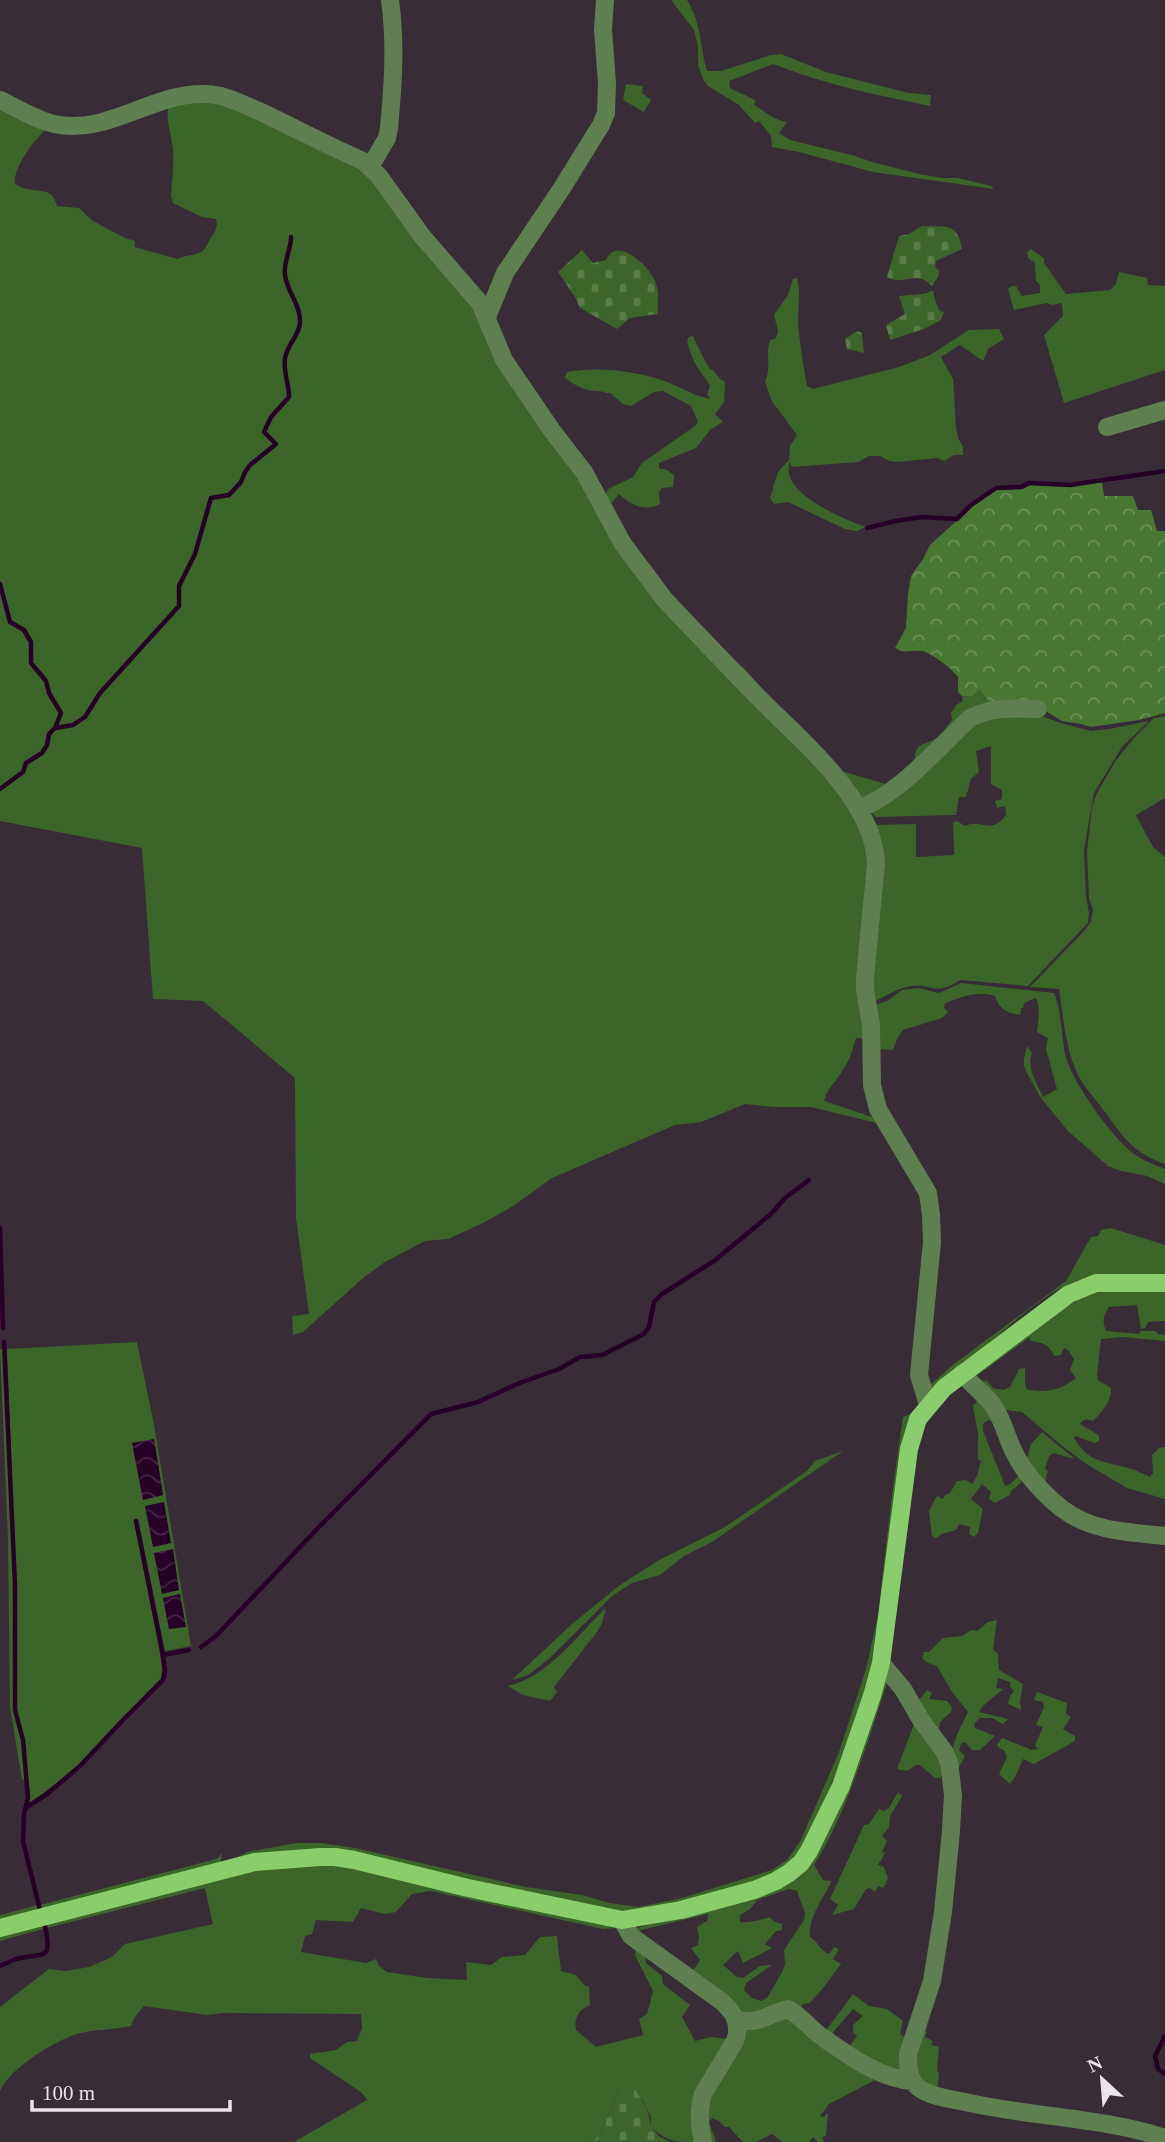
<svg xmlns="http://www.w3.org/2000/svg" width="1165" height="2142" viewBox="0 0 1165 2142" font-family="Georgia,serif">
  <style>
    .green { fill: #3c6529; fill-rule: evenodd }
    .forest { fill: url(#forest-crowns) }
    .cemetery { fill: url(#cemetery-stones) }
    .water { fill: url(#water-waves) }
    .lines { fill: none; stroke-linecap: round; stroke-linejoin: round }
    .stream { stroke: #270028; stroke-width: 4.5 }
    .minor { stroke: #5f7f51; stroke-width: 18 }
    .major { stroke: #8acd6c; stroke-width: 18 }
  </style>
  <defs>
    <pattern id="forest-crowns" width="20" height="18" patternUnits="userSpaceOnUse" patternTransform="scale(1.75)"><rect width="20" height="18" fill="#487731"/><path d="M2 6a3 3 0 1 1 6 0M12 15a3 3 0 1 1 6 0" fill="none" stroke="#6b9159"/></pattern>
    <pattern id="cemetery-stones" width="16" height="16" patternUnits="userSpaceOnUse" patternTransform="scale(1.75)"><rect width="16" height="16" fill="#3c6529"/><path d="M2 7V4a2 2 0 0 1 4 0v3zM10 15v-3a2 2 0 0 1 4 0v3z" fill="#587b48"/></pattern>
    <pattern id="water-waves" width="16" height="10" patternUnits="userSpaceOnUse" patternTransform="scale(1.75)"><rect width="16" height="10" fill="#270028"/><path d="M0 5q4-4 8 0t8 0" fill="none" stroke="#462547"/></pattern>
  </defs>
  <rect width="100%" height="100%" fill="#382c37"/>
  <path class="green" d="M671,0H687C703,28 699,43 707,71H721L771,55L781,54L826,72L909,93L931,95L930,106C876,95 824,84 773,64L729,81L730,88L755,100L754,105C766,112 773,120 787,122L779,133L790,140L855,156L872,162L919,174L942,178H958L991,186L994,189L873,172L799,152L772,147L771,136L759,121L755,123L739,105L708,86L704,81L698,65V46L694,30Z
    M626,84L643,86L642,93L651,100L644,112L623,100Z
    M208,97L361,163L478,304L551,434L610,528L831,777L870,840L868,1039L856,1038C852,1053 848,1064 839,1076C832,1086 828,1088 824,1101L881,1120L877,1123L811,1107H773L745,1104L701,1122L675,1125L552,1178L513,1206L483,1223L448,1239L425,1241L385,1262L363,1278L303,1332L293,1335L292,1316L309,1314L296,1218L295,1078L203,1001L153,999L142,848L0,821V790L24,772L26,763L42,753L48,745L50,735L56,729L73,726L85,717L101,693L180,606V587L199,545L211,498L230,495L242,482L245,473L251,466L276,445L265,431L272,417L290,397C290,384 284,373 286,360C288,345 301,335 301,320C301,303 286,290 285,274C285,261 294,250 290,237C290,249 283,265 284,275C286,292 300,305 299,323C298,336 287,345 284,358C282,372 289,383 289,397L270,416L263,432L274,444L250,465L244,472L241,481L229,494L210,497L197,544L178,586V605L99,692L84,716L72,724L57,728L61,712L49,692L47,681L32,663L31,642L24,629L10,621L0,581V104L46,129C34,141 13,167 15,184C33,196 52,183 57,206L79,208L93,221L125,238L135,241V247L177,259C184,255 194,256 201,252C208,248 209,237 215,232L217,224L216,219L202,217L173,203L171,196C172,181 174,165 173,149C171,132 165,120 169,103Z
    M1031,249L1044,258V263L1066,294L1110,290L1116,284L1119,272L1147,278L1148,285L1165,286V370L1064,403L1044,335L1063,316L1062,303L1052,305L1047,303L1014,310L1008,289L1012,286H1016L1022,296L1040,293V285L1036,281L1035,263L1028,258L1027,252Z
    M797,278C801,291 798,304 798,318C799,341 803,363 807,386L813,389L899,367L930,355L969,330L999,329L1004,339L988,349L983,361L960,345L941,357L953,379L956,427L958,438L963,447V455H954L944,461L937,458L898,462L889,461L880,456H869L858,462L792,467L789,462C789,466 788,470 789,474C794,498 845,520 866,527L857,531L845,529L788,502L774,504L770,498L778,472L789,460L790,446L797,435L771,400L765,381C772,368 765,354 770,340L776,338L778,331L774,315L788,295L793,279Z
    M693,336C699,348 703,358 710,369C717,372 718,379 725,382L724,402L715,414L723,422L710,430L696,448L659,463V468L667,470L674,475L673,487L662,488L659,492L660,504C646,512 630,505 619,494L611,504L633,548L665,591L732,659L745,669L769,698L800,725L830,764L841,771L886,784L900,777L915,758C915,743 925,745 935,739C942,734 947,726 952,720L951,713L956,705L963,701L962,696L971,697L980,690L992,706C942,715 912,786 864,806L857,803L832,770L662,593L627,545L604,499L608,489L633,477L642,463L695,426L698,422L691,406L663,391L654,392L631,406L623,404L610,393H606C600,390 595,392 588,390C580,388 572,383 565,378L567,372C595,366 638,371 664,381C679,386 694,396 710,399L707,394L710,386C707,380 703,376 699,370C693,361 690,352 687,341L689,337Z
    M0,588L9,622L23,630L30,642L31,664L45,682L48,693L60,713L55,728L48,734L46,745L41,752L25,762L23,771L0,788Z
    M1039,715L1061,723L1091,731L1109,729L1149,721L1122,747L1094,793L1084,850L1086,896L1089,913L1088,923L1028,986L960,980C934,998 931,981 907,987C893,990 885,998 871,1002L872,825L916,824V857L954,855L953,822L957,821L965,826C981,818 991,836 1006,815L1005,806L997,808L995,801L1002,799V790L991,784V746L976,751L979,772L971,779L966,797H959L956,815L876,817L871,812L981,718Z
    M1165,716V798L1136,815L1153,847L1165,857V1164C1131,1152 1122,1135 1102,1108C1092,1095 1081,1084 1075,1068C1065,1044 1063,1015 1059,989L1030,987L1084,931L1091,921L1093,910L1089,899L1087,851L1092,807L1097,793L1116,760L1134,738L1154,718Z
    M961,983L1054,993C1062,1010 1061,1038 1066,1057C1072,1081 1108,1131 1127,1148C1137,1158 1152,1164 1165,1169V1184L1147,1176L1121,1171L1108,1166L1068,1131L1041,1098L1028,1075L1024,1066V1058L1027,1046L1032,1053C1026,1068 1037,1083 1043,1097L1057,1089L1046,1049L1048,1038L1037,1032C1038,1022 1041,1008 1036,998L1024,1003L1023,1008H1021L1020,1015C1007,1013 999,1009 995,996C977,990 962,997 945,1003L944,1008L948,1012L942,1018L903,1030L897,1039L893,1050L881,1049L879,1052L872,1006L887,1001L902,990L919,988L939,993Z
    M1111,1228L1165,1245V1275C1139,1276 1110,1272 1085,1278C1051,1287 1015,1321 988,1344C968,1359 948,1374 932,1393L929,1386L954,1364L1066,1281L1091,1237L1098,1236L1101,1230Z
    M1165,1290V1321L1148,1322L1145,1328L1141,1329L1137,1305L1109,1307C1103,1316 1102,1321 1106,1331L1139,1334L1141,1331H1155L1158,1334L1165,1335V1341L1123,1337L1101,1339L1097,1375L1098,1380L1111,1388C1112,1401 1102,1412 1093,1421C1087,1419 1084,1418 1080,1424L1097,1434L1099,1436V1441L1095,1443L1075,1436L1074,1438C1089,1463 1104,1461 1128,1468C1136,1470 1143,1474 1150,1477L1153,1473L1152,1455L1159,1448L1165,1447V1499L1127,1488L1088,1465L1062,1446L1022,1412L998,1409L976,1386L986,1380L993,1388L1003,1390L1010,1387L1019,1369L1025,1368V1384L1027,1389C1045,1394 1061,1390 1076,1378L1070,1370L1074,1359L1068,1350L1064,1348L1061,1355L1054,1356C1050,1345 1042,1342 1030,1341V1337L971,1380V1374L1051,1317L1084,1296L1099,1291Z
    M137,1342L154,1425L191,1646L165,1651L138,1519L134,1520L159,1648L162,1669L161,1678L76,1768L29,1804L24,1740L17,1710L16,1585L7,1349ZM154,1439L163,1495L144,1499H143Z
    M0,1349H3L14,1585V1710L22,1740L26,1781L22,1779L10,1707L8,1539Z
    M981,1397L987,1404L1003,1445L991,1420L987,1421L983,1424V1431L1005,1486L1009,1485L1020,1475L1021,1483L1011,1491L1010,1495L995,1503L989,1499L991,1492L982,1484L971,1499L983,1509L978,1533L974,1537L969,1534L970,1527L959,1524L956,1530L942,1534L936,1538L932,1536L929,1511L937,1496L943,1499L945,1495L950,1493L957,1481L966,1480L972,1484L977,1476L981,1461L978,1459V1433L973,1406Z
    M919,1411L874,1657L858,1716L835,1776L802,1849L779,1874L702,1899L627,1913L315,1849L298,1850L237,1860L238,1857L247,1852L296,1843H321L355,1848L526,1887L582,1895L609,1903L638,1907L682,1898L772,1870L788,1859L801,1840L839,1752L866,1669L878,1615L892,1495L903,1417Z
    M1042,1432L1075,1459L1053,1453L1049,1456L1045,1469L1048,1471L1044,1485L1027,1459L1031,1444Z
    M843,1451L712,1542L684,1556L660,1575L632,1583L612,1596L549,1659L528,1675L512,1680L572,1624L620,1585L659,1560L725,1527L807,1471L815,1461Z
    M606,1608L602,1623L597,1632L554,1687L557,1692L550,1701L523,1695L508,1686C549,1676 577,1635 606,1608Z
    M997,1620L993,1649L998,1654L999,1670L1023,1684L1020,1701L1021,1710L1008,1704L1010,1696L1014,1691L1010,1687V1682L998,1678L996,1688L1003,1689L982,1707L979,1712L1008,1719L1003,1724L992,1718H980L974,1724L975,1728L995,1736L980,1750H972L965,1742L961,1744L959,1750L965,1756L955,1775C948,1746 956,1738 968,1712L952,1692L937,1666L928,1663L922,1658L924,1652H929L943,1638L962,1636L971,1630L977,1631L988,1622Z
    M888,1680C868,1740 848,1811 814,1865L823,1880L832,1881C823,1898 808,1918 810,1937C820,1943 817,1948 829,1954L834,1947L839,1949L833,1959L841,1964L823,1988L810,2003L803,2004L797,2011L748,2018L687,1972L695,1968L700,1960L691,1948L698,1945L699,1937L697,1927L707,1921L708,1914L641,1930L636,1934L635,1931L637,1928C654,1922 672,1920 690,1915C723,1906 756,1894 789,1883L884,1681ZM789,1889L797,1891L805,1913L804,1920L784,1950L785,1965L782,1972L767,1998L761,2001L752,1998L744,1990L746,1983L772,1965L760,1966L743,1978L737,1977L723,1965L738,1951L743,1963L772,1948L765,1944L776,1931L782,1930V1924L775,1922L769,1917C762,1920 747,1923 740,1922V1915L750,1909L757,1900Z
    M927,1690L932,1693L929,1699L947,1701L952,1707L951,1712L940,1722L939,1730L916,1704Z
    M1037,1692L1067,1703L1066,1714L1071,1717L1063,1729L1075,1736V1741L1034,1764L1023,1759L1015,1777L1010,1784L999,1774L1007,1757L1004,1750L999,1748L997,1745L1002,1738L1032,1750L1038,1749L1035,1745L1043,1727L1036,1725L1044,1707L1043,1702L1034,1700Z
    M916,1719L946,1770L940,1778H935L920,1765H916L907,1771L897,1769Z
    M898,1792L902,1796L890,1816L889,1827L882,1836L887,1841L882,1852L885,1853L878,1865L884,1867L888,1878L883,1888L878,1886L875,1892L870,1888L866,1889L854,1909L832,1915L838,1905L830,1899L864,1825L869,1824L879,1809L884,1811L889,1808Z
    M222,1854L220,1865L0,1923V1915L38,1905L40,1909V1905L216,1859Z
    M338,1865L617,1928L603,1929L431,1891L412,1894L396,1912L385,1914L361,1908L353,1922L316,1920L312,1934L305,1936L301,1952L366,1963L376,1959L379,1966L387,1972L427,1978L467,1980L466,1962L491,1965L502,1957L525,1955L540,1937L557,1936L561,1971L576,1975L584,1985L589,1987L590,2005C578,2011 574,2017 576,2030L596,2047L643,2035L639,2019L647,2014L653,1991L635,1955L636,1947L645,1955L646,1963L662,1976L663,1984L690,2005L682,2017L695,2041L711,2037L729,2039L698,2142C675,2142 667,2142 651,2127V2118L642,2099L619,2089L600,2135L591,2142H294L367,2100L361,2092L310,2058V2054L336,2050L347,2042L357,2041L362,2028L361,2014L223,2013L207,2015L144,2006L134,2018L131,2026C113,2030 94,2029 77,2034C54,2041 9,2069 0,2091V2007L49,1969L66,1971L89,1967L112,1957L125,1944L213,1924L205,1888L47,1928L44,1924L43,1929L0,1941V1935L259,1869L280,1866Z
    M853,1994L869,2006L887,2009L903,2021L900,2034L908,2040L902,2074L847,2049L857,2036L853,2032V2025L863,2016L853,2009L829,2037L824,2033Z
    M783,2014L881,2077L829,2104L820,2116L824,2117L826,2114H828L826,2136L822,2137L824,2142H818L813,2137L809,2142H782L772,2134L756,2142H743L729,2127H725L719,2121L712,2118L709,2122L716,2142H707L703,2114L741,2024Z
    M925,2026L927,2027L925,2031L927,2032L925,2037L933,2041L931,2045L939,2047L937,2071L939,2073L937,2091L930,2089L912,2070Z"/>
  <path class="forest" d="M1102,482L1104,496H1133L1138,510H1151L1157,531H1165V713L1139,720L1091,727L1081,724L1062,721L1039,707L992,706L980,690L971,697L962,696L958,692V677C952,669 932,653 922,651C911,650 905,654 895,648L906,628L908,594L911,576L923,559L930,545L973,506L997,490L1023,489L1030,485L1070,487Z"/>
  <path class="cemetery" d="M922,226C945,227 958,222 962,249L936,261L935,267L939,271L938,277L932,286C916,269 904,287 887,277L899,236L909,234Z
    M582,250L593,263L606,260C617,235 649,266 655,281C660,292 657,302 658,314L630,318L617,329L580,308L575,297L558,272Z
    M933,291L936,303L940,311L944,312L941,320L924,329L890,340L886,325L905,314L899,296L923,294Z
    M857,331L862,333L864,353L847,349L845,339Z
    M634,2088C642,2099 650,2113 651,2127L660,2137L670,2142H591L600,2135L619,2089Z"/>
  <path class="water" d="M154,1439L163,1495L143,1500L132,1443Z
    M164,1502L171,1543L153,1547L145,1506Z
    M173,1549L179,1590L162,1594L154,1553Z
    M180,1594L186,1627L169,1629L163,1598Z"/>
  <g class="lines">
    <path class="stream" d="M867,528L895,521L922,517L957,519L971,505L996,488L1021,487L1029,483L1070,485L1165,471
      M0,584L10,622L24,630L31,642V663L46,681L49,693L61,713L55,728
      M0,789L23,772L26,763L42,753L47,745L49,734L55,728L73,725L85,717L100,693L179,606V586L195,554L211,498L229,495L241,482L245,472L250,465L276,444L264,432L271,417L289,397C289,383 283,372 285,358C287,345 299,336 300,323C301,305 287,292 285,275C283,263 291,250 291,237
      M0,1228L3,1328
      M4,1342L15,1585V1710L23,1740L28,1798L24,1814L23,1841L40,1910
      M201,1647L216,1636L317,1529L431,1414L478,1402L517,1384L559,1369L580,1357L602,1355L644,1334L649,1327L654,1302L662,1294L714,1261L771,1214L785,1198L809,1180
      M163,1655L189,1650
      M27,1807L47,1794L80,1766L121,1722L163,1680L165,1671L163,1655L136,1521
      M0,1966C5,1964 11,1961 16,1959C43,1952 53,1963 45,1926
      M1165,2036L1155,2056L1158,2069L1165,2074"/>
    <path class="minor" d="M0,100C17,108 36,120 54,124C108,136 153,92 205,94C225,94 244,105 261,112C295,128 328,146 363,161L379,176L422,236L480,303L504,360L553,432L584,472L623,544L665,600C696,633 727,665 758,697C801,741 874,799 876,864L865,977V990L871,1025L872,1085L878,1109L928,1193L931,1215L932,1242L919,1375L928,1405
      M370,167L387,138L389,128C393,85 396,43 390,0
      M487,317L505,273L562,188L601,125L606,113L607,83L603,30L605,0
      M1107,427L1165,410
      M858,809C897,796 939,747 970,718C992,707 1013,708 1038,709
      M962,1373C971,1384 983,1393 992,1404C1003,1418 1006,1437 1014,1452C1025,1476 1057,1510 1081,1520C1106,1532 1138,1533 1165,1536
      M881,1663L903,1689L921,1720L944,1751L949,1762L953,1795L951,1831L943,1912L932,1981L908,2054C908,2066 908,2080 919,2088C931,2097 951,2099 965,2102C1030,2117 1102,2117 1165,2138
      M622,1920L631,1936L721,2001C734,2012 741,2024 735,2041L703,2094C698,2111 699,2126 703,2142
      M736,2019C759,2026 767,2014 788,2009C801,2016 808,2026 818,2034C845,2053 879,2079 913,2081"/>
    <path class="major" d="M0,1928L255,1862L320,1857H335L354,1860L468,1888L622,1920L681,1910L754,1890L776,1881L789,1873L801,1863L809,1851L841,1786L872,1696L881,1663L909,1449L918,1419L944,1388L1069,1294L1096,1283H1165"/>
  </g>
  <g transform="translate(1102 2079) rotate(334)" stroke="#382c37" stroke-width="5" paint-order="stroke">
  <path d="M0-5L12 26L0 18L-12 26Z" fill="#ebe3eb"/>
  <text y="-10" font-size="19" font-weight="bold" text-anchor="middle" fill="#ebe3eb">N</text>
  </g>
  <path d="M32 2100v10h198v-10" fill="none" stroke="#ebe3eb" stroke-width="3.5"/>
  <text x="42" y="2100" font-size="21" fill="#ebe3eb" stroke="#382c37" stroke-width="5" paint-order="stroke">100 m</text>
</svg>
